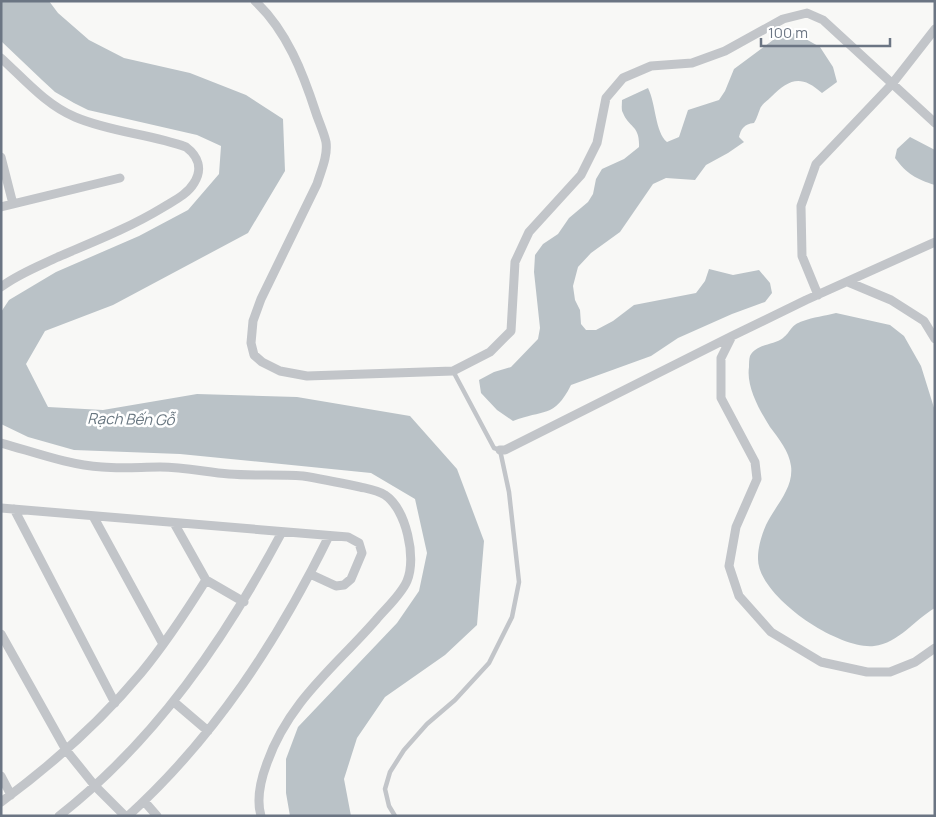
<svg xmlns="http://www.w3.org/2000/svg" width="936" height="817" viewBox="0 0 936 817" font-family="Manrope,sans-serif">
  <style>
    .water { fill: #bac2c7 }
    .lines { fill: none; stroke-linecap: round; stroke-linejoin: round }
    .lane { stroke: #c2c5c9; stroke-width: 4.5 }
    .street { stroke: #c2c5c9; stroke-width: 9 }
    .labels { text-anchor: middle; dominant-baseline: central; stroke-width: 5; stroke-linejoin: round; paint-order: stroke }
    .water-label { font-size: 15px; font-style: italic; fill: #67757f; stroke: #fff }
  </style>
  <rect width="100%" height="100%" fill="#f8f8f6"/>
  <path class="water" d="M1,1H49L58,13L89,40L124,58L190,73L246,95L283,119L285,171L248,233L113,305L45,331L26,364L48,407L103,410L197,394L297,397L410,416L457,469L484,541L477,625L445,655L385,697L357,738L344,779L351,816H290L286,793V759L298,727L397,623L419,591L427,553L415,499L371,473L180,454L74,450L28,437L1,424V312L9,300L56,272L139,236L188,210L219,174L221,146L197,135L88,110L74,103L55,92L42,80L1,41Z
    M795,33L820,47L833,67L837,82L822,93C801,74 789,79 771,97C767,101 762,104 760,109C758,114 757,118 754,123C744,124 741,129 739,137L744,142L728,153L706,165L695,180L666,178L653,184L620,232L591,253L578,267L573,286L575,300L580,310L581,324L586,330H596L613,321L634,305L696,293L705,281L709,269L733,275L759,270L770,283L772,293L765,302L732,314L678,338L651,356L571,385C554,419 543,409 513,421L497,410L481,393L479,380L494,372L511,367L538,339L540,328L534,272L535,255L543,244L558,234L569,218L588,202L593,194L596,179L602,169L624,159L639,147C640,125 629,128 623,113C621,110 622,104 622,100L648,88C656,104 655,132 667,142L679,137L688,110L719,100L725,91L734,69L773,40Z
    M910,137L935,150V185C916,179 907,174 895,158L897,149Z
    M836,313L890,325L904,336L921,366L935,411V608C914,620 899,643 874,646C838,650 757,596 758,558C758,547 762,534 766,525C775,506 794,488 791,466C789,451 779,439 770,427C760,411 746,387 749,367C749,364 749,359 750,356C756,344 774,345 783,338C791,332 790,325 803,321C813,317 825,316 836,313Z"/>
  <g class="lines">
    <path class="lane" d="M395,816L389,806L385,789L390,772L404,750L427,724L455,700L489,663L512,617L519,582L509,492L500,450L494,448L453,371"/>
    <path class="street" d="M255,1C287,31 303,73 316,113C319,122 324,133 326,142C328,156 321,171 317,184L261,299L253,321L251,343L254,355L262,362L280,371L307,376L453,371L490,352L511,331L515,262L529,232L581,175L597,143L606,98L623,78L651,66L692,63L725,51L783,19L807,13L823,20L935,123
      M1,58C24,79 46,105 75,117C110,132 150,134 186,147C198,156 203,169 194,183C187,195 173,201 162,208C129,228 93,242 58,257C39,266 18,274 1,287
      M1,157L13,204
      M1,207L120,178
      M848,282L891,300L924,321L935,339
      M818,295L802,256L801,206L816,164L892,84L935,29
      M732,336L721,358V398L755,462L757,479L736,527L729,566L739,596L771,632L821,662L867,672H890L915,662L935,648
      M1,443C34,452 68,465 102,467C122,469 141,467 160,467C184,467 206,472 229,474C254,476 278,474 303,476C322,479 341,483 360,487C369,489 377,490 385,495C406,509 417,558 407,581C401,595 386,608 376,620C335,667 289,701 267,763C261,779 256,799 261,816
      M500,450H505L732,336L806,300L935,242
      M1,508L348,537L359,543L362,553L351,579L344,585L336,586L310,574
      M14,509L115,703
      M93,516L163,644
      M174,523L206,580L244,602
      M1,634L66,750L95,786L125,816
      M174,702L208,731
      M1,776L11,795
      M144,801L157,816
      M1,802C53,764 100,722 141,673C165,644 186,612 206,580
      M59,816C156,740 225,639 282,532
      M128,816C215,737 278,640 329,536"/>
  </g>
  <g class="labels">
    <g class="water-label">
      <text transform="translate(131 419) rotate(1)">Rạch Bến Gỗ</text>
    </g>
  </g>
  <rect width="936" height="817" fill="none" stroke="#6b7583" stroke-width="5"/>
  <path d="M761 38v8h129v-8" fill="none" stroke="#6b7583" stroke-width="2.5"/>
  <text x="768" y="38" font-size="15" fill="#6b7583" stroke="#ffffff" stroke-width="4" paint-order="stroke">100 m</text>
</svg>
